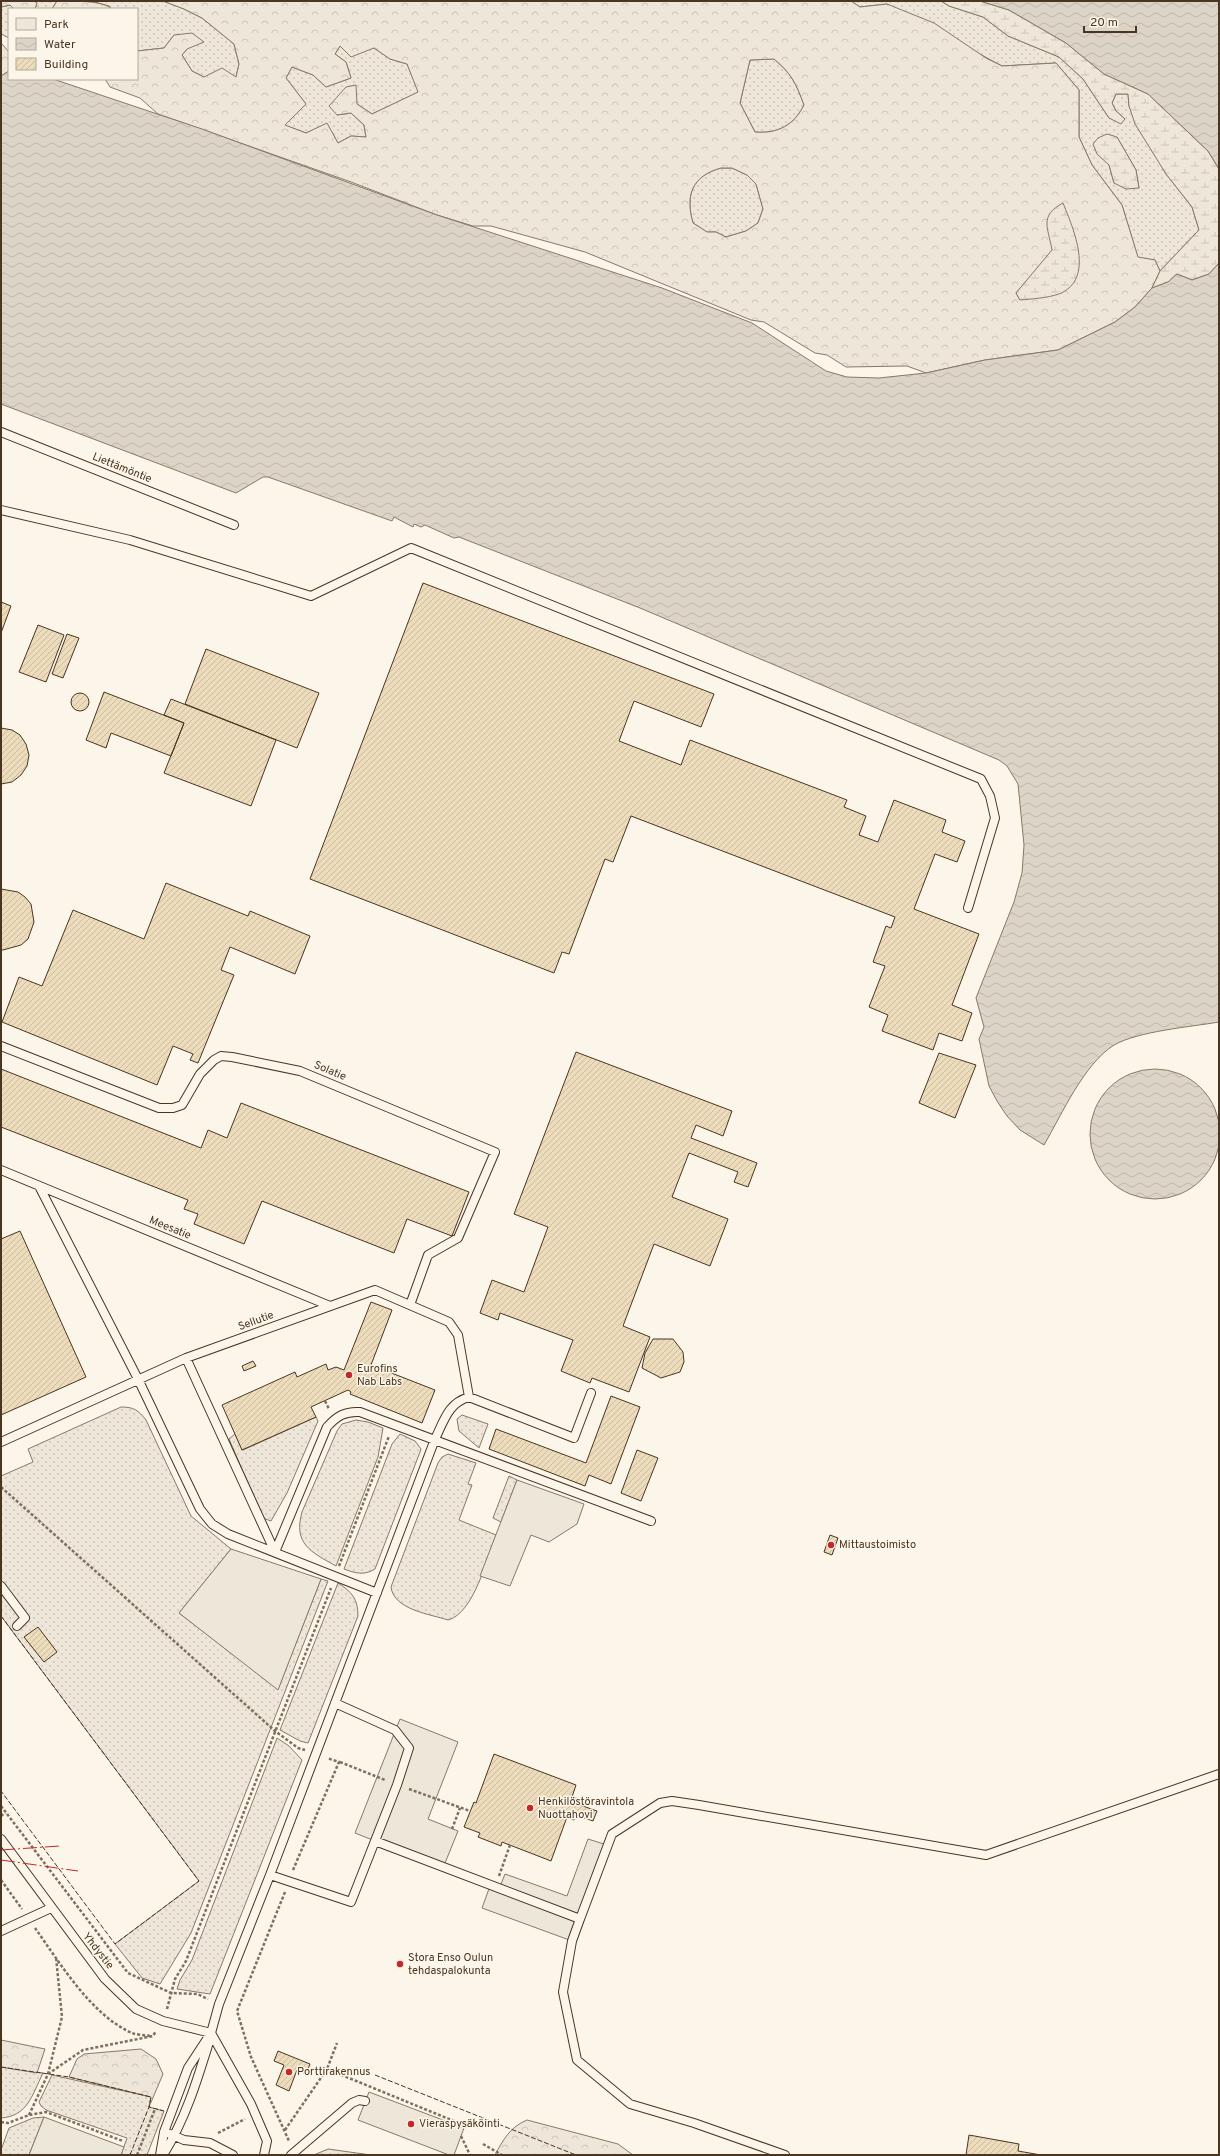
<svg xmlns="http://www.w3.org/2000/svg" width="1220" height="2156" viewBox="0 0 1220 2156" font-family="Overpass,sans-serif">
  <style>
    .green { fill: url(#green-dots); stroke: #887966; fill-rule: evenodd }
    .forest { fill: url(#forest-crowns); stroke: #887966; fill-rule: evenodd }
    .wetland { fill: url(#wetland-marsh); stroke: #887966 }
    .parking { fill: #ede7d9; stroke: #887966 }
    .water { fill: url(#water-waves); stroke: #887966 }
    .building { fill: url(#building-hatch); stroke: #4a3520 }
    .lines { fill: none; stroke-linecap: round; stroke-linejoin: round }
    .service-casing { stroke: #4a3520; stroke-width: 10 }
    .path { stroke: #7f6f5c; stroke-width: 2.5; stroke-dasharray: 3 2; stroke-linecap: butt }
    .service { stroke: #fbf6e9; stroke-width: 8 }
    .fence { stroke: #4a3520; stroke-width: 1; stroke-dasharray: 5 2; stroke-linecap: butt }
    .power { stroke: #c62828; stroke-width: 1; stroke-dasharray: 14 3 2 3; stroke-linecap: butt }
    .poi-dot { fill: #c62828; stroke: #fbf6e9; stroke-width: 1.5 }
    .labels { text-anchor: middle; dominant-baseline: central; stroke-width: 3; stroke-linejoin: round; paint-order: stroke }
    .street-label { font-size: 11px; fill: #4a3520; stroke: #fbf6e9 }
    .poi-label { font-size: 11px; fill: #4a3520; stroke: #fbf6e9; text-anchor: start }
  </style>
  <defs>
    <pattern id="green-dots" width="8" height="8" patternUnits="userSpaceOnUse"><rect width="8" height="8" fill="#ede6d9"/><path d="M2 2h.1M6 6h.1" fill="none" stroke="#cdc6ba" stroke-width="1.8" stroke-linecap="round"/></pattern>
    <pattern id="forest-crowns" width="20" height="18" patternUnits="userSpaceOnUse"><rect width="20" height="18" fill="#ede6d9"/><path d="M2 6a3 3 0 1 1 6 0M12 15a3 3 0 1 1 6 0" fill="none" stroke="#cdc6ba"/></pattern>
    <pattern id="wetland-marsh" width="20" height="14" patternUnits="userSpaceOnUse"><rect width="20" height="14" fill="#ede6d9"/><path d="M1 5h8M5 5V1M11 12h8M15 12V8" fill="none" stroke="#cdc6ba"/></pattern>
    <pattern id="water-waves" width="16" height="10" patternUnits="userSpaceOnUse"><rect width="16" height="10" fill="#dcd4c6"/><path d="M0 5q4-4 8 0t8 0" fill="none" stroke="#beb7aa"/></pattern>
    <pattern id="building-hatch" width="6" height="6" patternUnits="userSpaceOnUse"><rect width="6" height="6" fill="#ecdcbc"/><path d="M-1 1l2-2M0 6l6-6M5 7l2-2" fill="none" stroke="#ccbda1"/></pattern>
  </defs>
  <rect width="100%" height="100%" fill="#fbf6e9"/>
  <path class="green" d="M34,1H57L52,9H35L37,3Z
    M91,1H163L184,9L202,18L234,44L239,64L236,77H204L192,71L182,55L187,49L174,35L164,48L137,51V9H112L109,6Z
    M851,1H941L949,6L983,17L1008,36L1059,57L1083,79L1109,118L1125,119L1116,111L1112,103L1116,94H1128L1129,106L1166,174L1192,207L1199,230L1160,271L1155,260L1138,258L1122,205L1092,165L1079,137V90L1056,63L1002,66L887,4L860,7ZM1117,137L1136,170L1139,188L1114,183L1109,165Z
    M10,5L14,9H9V38L1,34V7Z
    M340,46L374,48L390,59L407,64L419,92L372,114L357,104L337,115L351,113L364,125L366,137L351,136L338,143L327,124L306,133L284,125L306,104L286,78L292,67L313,75L326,87L351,78L346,62L335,54Z
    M774,59C791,73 796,83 804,105C794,125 778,134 755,132L740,103L750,60Z
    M721,168H732L747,175L756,184L763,209L758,223L746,231L726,237L716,232H707L693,223C685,195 692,176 721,168Z
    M121,1407C134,1407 138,1410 146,1420L191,1516L231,1549L179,1613L278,1689L321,1579L328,1581L191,1933L160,1984L142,1978L115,1944L199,1881L1,1616V1476L33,1462L28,1449Z
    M462,1415L488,1424L479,1448L459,1431L457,1419Z
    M316,1417L318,1421L287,1493L271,1521L263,1518L229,1439L235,1434L243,1450Z
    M356,1420L368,1422L383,1428L378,1457L336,1566C311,1552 293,1544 302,1512L337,1431L342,1424Z
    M400,1434L415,1441L421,1449L420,1452L375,1569C364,1576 355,1573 344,1569L392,1444Z
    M448,1454L476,1463L468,1484L472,1485L459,1520L496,1535C487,1558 474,1613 448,1620C430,1614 394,1610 391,1587L438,1463L442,1457Z
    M509,1476L517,1480L501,1522L493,1518Z
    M338,1583C352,1592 358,1599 358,1616L308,1743L300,1741L280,1730Z
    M277,1738L289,1746L302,1760L210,1994L177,1989L180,1980L192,1960Z
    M1,2067L43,2073C32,2095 28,2116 1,2118Z
    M52,2075L151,2097L149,2107L164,2111L147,2155H121L127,2138L46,2110L41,2106L39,2102Z
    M44,2117L29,2155H1V2150L9,2128L33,2118Z
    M328,2149L371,2155H314Z"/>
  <path class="forest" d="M1,1H34L37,3L35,9H14L10,5L1,7Z
    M57,1C71,1 102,0 112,9H52Z
    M163,1H851L860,7L887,4L934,23L986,58L1002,66L1056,63L1079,90V137L1092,165L1122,205L1138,257L1155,260L1160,271L1152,288L1135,307L1115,322L1058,350L985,360L926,373L907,366L846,367L827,355L815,353L764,322L751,320L585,252L491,226H473L437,215L351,182L158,114L140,98L110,87L105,79H137V51L164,48L174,35L192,33L204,42L187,49L182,55L192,71L204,77L222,68L236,77L239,64L234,44L202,18L184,9ZM340,46L351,57L374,48L390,59L407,64L418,92L372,114L357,104L356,85L346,87L329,106L337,115L351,113L364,125L366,137L351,136L338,143L327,123L306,133L285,125L306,104L286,78L292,67L313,75L326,87L351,78L346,62L335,54ZM774,59C791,73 796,83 804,105C794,125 778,134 755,132L740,103L750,60ZM721,168H732L747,175L756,184L763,209L758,223L746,231L726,237L716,232H707L693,223C685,195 692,176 721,168ZM1053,250L1020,300L1016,293Z
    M1,43L9,52V71L1,76Z
    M1,2040L45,2049L37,2073L1,2067Z
    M141,2049L156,2059L163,2074L149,2107L151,2097L69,2077L77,2059L84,2054Z
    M527,2120L618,2144L633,2155H495C503,2140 510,2127 527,2120Z"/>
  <path class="wetland" d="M941,1H980L1009,10L1066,43L1104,74L1148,94L1208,151L1219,169V263L1209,274L1192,280L1177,274L1168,282L1152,288L1160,271L1199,230L1192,207L1166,174L1135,124L1129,106L1128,94H1116L1112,103L1116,111L1125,119L1121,124L1109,118L1083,79L1059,57L1008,36L983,17L949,6Z
    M1107,134L1117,137L1136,170L1139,188L1126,189L1114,183L1109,165L1097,154L1093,144L1098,138Z
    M1063,203C1073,228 1096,279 1059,294C1047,298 1032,299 1020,300L1016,293L1052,250C1048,227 1039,216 1063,203Z"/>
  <path class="parking" d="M517,1480L584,1504L577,1524L549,1542L531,1535L510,1586L480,1576Z
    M231,1549L321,1579L278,1690L179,1613Z
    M400,1719L458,1742L428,1819L458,1831L443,1868L355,1833Z
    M588,1839L607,1845L572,1941L482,1908L490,1886L499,1889L505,1874L567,1896Z
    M369,2092L464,2128L454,2155H449L358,2120Z
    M44,2117L124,2147L121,2155H29Z"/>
  <path class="water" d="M980,1H1219V169L1208,151L1148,94L1104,74L1066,43L1009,10Z
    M9,71V79H53L202,129L437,215L662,288L752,323L826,371L847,377L879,378L926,373L985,360L1058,350L1115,322L1135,307L1152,288L1168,282L1177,274L1192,280L1209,274L1219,263V1022C1190,1027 1139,1031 1114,1045C1084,1064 1062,1114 1044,1145L1020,1130L1007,1116L997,1101L989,1086L979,1039L984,1027L976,998L1014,902L1022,873L1024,845L1018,784L1007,766L999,760L640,608L459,537L454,538L425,525L421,527L414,524L413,527L394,517L392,521L268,477H263L236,493L1,404V76Z
    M1090 1134a65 65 0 1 1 130 0a65 65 0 1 1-130 0Z"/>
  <path class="building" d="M423,583L714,694L701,727L634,701L619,741L681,765L690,740L847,800L844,807L866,816L859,835L878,842L894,800L946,820L942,832L965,841L957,862L935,854L914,909L979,934L952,1005L972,1013L962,1041L939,1033L933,1050L882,1031L888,1015L869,1007L885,966L873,962L886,926L891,928L895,917L631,816L613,862L605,859L569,954L562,952L554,973L310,879Z
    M1,602L11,606L1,633Z
    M38,625L64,635L46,682L19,672Z
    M67,634L79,638L63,678L52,674Z
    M206,649L319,693L297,748L185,704Z
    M104,692L184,723L171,756L111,733L106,748L86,740Z
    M71 702a9 9 0 1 1 18 0a9 9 0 1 1-18 0Z
    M171,699L276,740L251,806L164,773L184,723L164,715Z
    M1,728L12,730L20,735L26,744L29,755L27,766L21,775L12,782L1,784Z
    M166,883L248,916L250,911L310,936L295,974L230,947L221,970L234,975L198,1063L190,1060L193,1054L173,1046L157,1085L2,1022L19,977L42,986L73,910L144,939Z
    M1,889L18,892L25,897L31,904L34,922L28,939L21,945L3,950H1Z
    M576,1052L732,1111L723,1136L696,1125L691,1138L757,1163L748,1187L734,1182L738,1172L689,1153L672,1197L728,1219L710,1266L654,1244L623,1326L650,1337L629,1392L592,1378L590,1383L561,1371L573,1340L500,1313L498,1320L480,1313L492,1280L524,1292L548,1227L514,1214Z
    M939,1053L976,1065L955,1118L919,1103Z
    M1,1069L201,1148L208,1130L227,1138L241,1103L469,1192L452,1236L407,1219L394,1253L262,1201L244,1244L194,1224L198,1214L184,1209L188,1200L1,1127Z
    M20,1231L86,1377L1,1415V1239Z
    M371,1302L392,1310L371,1365L435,1390L422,1423L350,1394L351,1392L348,1390L311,1407L316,1417L242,1450L222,1405L295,1372L297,1377L326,1364L328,1370L336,1367L344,1370Z
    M653,1339H673L683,1352L684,1362L680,1372L661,1378L642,1368L645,1353Z
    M253,1361L256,1366L244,1371L242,1366Z
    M611,1396L640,1407L611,1484L589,1475L585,1486L489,1449L496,1429L586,1463Z
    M637,1450L658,1458L641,1501L621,1493Z
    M830,1535L838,1538L832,1555L824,1552Z
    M38,1627L57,1652L44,1662L24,1637Z
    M494,1754L576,1785L572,1797L582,1800L580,1805L597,1811L593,1821L576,1815L574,1820L567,1817L551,1861L502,1842L501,1846L478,1837L480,1833L464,1827L474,1802L476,1803Z
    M278,2051L310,2064L306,2074L297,2070L289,2091L276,2085L284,2065L274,2061Z
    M969,2135L1019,2144L1018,2151L1041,2155H966Z"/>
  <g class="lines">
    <defs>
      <path id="service" d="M1,432L234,525
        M1,510L130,540L311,596L411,548L981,779L990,796L995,818L968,908
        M1,1046L159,1108H173L182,1105L200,1074L214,1060L221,1056L232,1057L300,1071L495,1152L458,1238L428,1255L410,1305
        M1,1170L330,1306
        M39,1186L138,1379L200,1509L212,1524L228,1534L377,1593
        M186,1358L275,1552
        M1,1442L186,1358L375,1290L449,1322L458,1335L469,1397
        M275,1552L327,1427C337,1416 345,1411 360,1412L651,1521
        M1,1586L25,1618L17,1626
        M1,1839L105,1979L136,2009L163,2021L211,2033
        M375,1841L580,1919L572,1941L563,1992L577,2060L630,2104L694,2123L785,2155
        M270,1875L351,1902L397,1785L409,1748L395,1730L335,1703
        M580,1919L612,1834L660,1803L672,1801L699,1805L986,1855L1219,1774
        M1,1931L51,1908
        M211,2033L251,2104L267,2141L264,2155
        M170,2134L184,2140L210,2143L233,2155
        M160,2155L164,2132L188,2068L211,2033L219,2004L270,1875L435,1439C444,1421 448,1403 469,1397L574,1438L591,1393
        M163,2155C185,2120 197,2081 209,2042
        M291,2155L352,2103L359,2100L365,2101"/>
    </defs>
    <use href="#service" class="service-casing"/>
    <path class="path" d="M325,1401L329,1409
      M1,1487L275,1731L298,1748L305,1750
      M339,1566L389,1436
      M340,1762L385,1780
      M409,1789L470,1811
      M1,1806L128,1973L171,1993L197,1994L208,1999
      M1,1816L6,1812
      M452,1829L460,1808
      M293,1870L339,1762L327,1758
      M499,1876L510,1845
      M1,1880L22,1909
      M285,1892L237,2011L251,2057L289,2141
      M35,1928C60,1963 91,2015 132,2033C137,2035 144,2035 150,2036
      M167,2009L175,1979L186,1961L331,1588
      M327,2069L466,2126L478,2127L483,2123
      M48,2074L83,2050L153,2036L156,2031
      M29,2115L48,2074L62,2017L56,1957
      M1,2122L8,2123L29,2115L46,2112L123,2141
      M285,2130L327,2069L337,2043
      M218,2133L245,2119
      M461,2136L470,2155
      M483,2144L502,2155
      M137,2155L155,2109"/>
    <use href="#service" class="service"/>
    <path class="fence" d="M1,1616L199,1881L115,1944L1,1791
      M1,2067L69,2077L151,2097L149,2107
      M375,2075L576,2155
      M130,2155L149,2107L164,2111"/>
    <path class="power" d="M1,1850L60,1846
      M1,1860L78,1871"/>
  </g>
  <g class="poi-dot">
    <circle cx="349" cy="1375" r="4"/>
    <circle cx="831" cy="1545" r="4"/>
    <circle cx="530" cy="1808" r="4"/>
    <circle cx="400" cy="1964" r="4"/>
    <circle cx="289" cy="2072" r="4"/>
    <circle cx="411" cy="2124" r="4"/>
  </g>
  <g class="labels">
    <g class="street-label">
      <text transform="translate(122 468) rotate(22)">Liettämöntie</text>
      <text transform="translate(330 1071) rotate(23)">Solatie</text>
      <text transform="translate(170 1228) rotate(22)">Meesatie</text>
      <text transform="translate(256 1321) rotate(-20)">Sellutie</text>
      <text transform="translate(98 1951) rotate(52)">Yhdystie</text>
    </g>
    <g class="poi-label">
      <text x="357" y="1369">Eurofins<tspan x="357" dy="13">Nab Labs</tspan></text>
      <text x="839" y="1545">Mittaustoimisto</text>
      <text x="538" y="1802">Henkilöstöravintola<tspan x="538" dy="13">Nuottahovi</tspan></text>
      <text x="408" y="1958">Stora Enso Oulun<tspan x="408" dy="13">tehdaspalokunta</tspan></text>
      <text x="297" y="2072">Porttirakennus</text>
      <text x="419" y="2124">Vieraspysäköinti</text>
    </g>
  </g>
  <rect width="1220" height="2156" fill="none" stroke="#4a3520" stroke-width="4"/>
  <rect x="8" y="8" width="130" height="72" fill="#fbf6e9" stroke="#b4a999"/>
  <rect x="16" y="18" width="20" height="12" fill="#ede6d9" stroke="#b4a999"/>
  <text x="44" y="28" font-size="12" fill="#4a3520">Park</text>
  <rect x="16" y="38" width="20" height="12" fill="url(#water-waves)" stroke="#b4a999"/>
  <text x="44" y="48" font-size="12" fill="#4a3520">Water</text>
  <rect x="16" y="58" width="20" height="12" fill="url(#building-hatch)" stroke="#b4a999"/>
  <text x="44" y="68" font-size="12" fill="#4a3520">Building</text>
  <path d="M1084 26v6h52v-6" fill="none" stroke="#4a3520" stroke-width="2"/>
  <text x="1090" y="26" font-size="12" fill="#4a3520" stroke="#fbf6e9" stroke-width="3" paint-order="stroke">20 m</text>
</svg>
